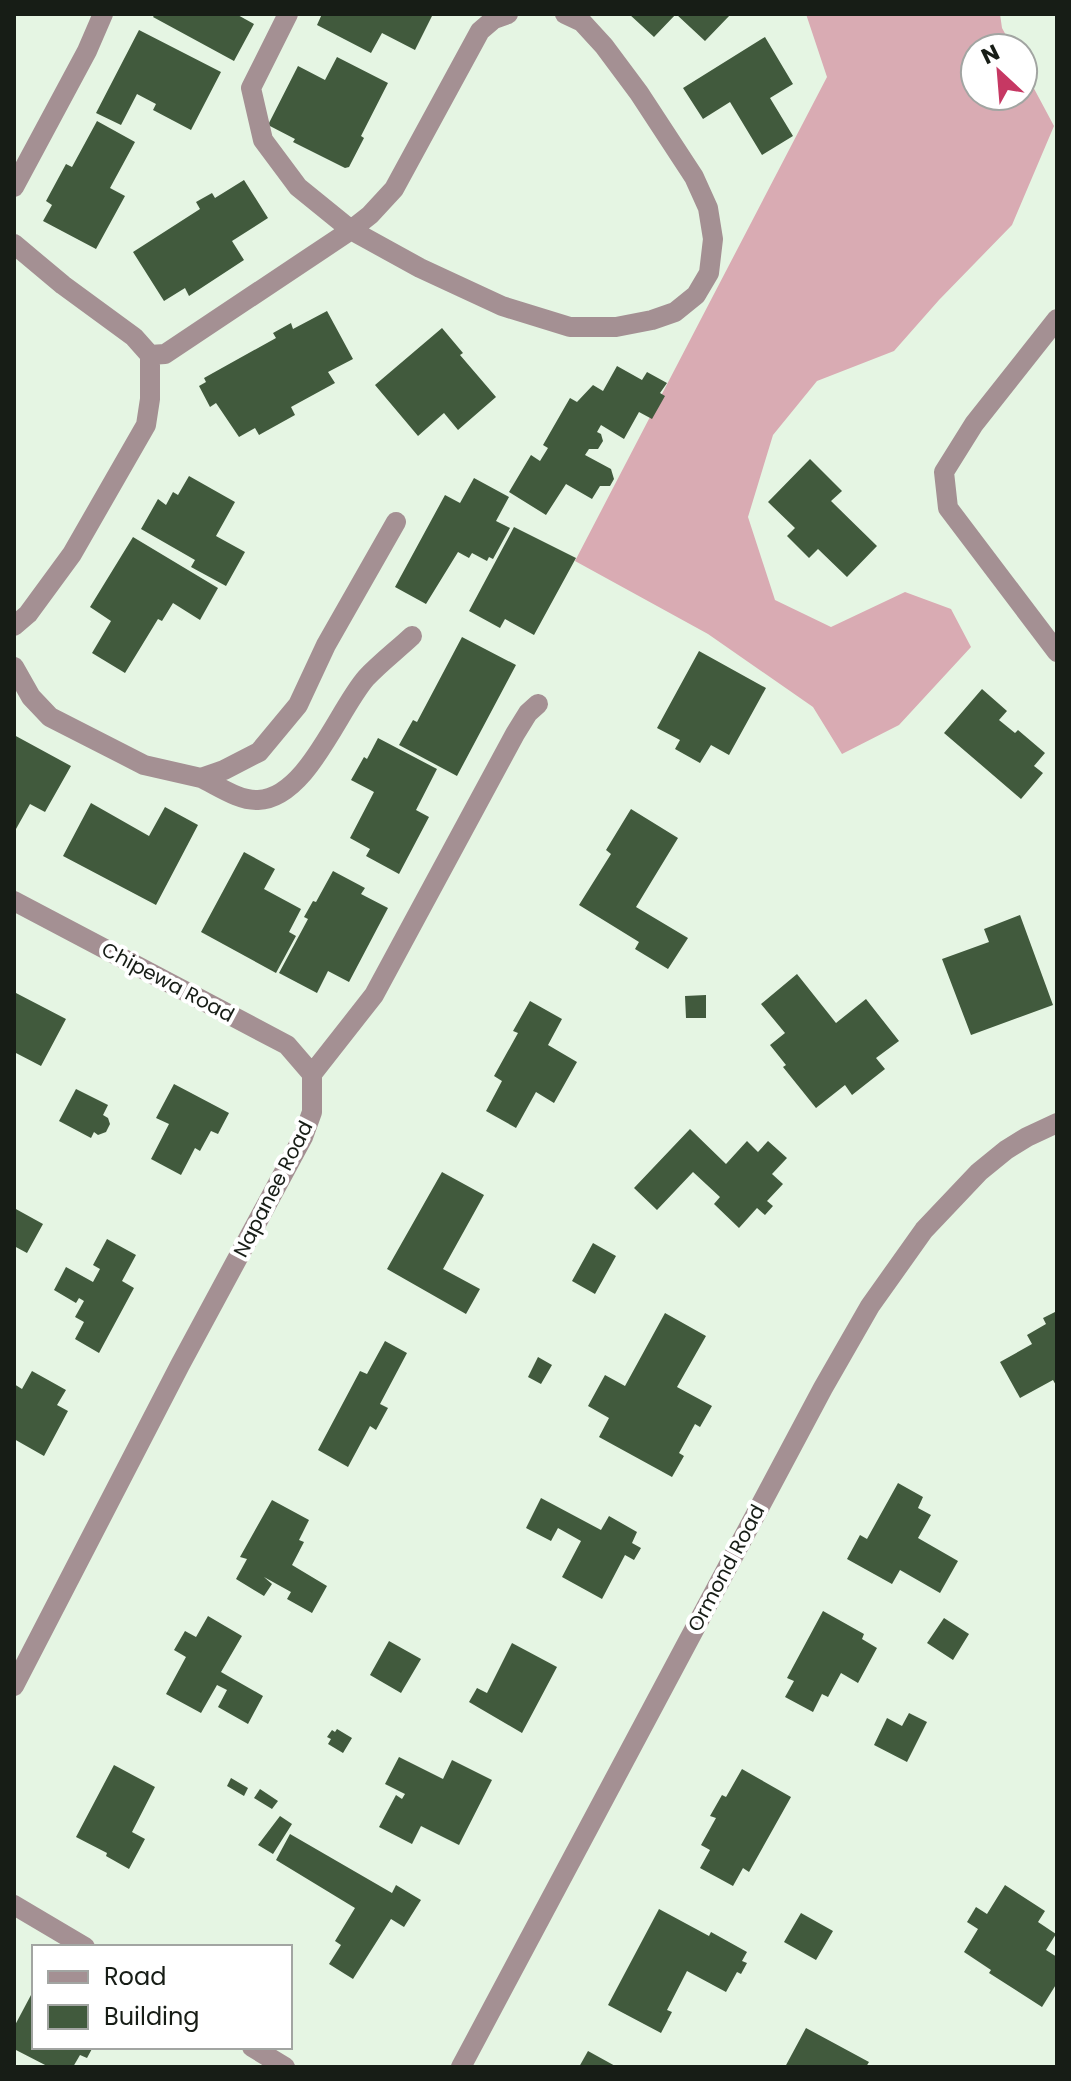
<svg xmlns="http://www.w3.org/2000/svg" width="1071" height="2081" viewBox="0 0 1071 2081" font-family="Poppins,sans-serif">
  <style>
    .forest { fill: #d9abb3 }
    .building { fill: #415a3d }
    .lines { fill: none; stroke-linecap: round; stroke-linejoin: round }
    .minor { stroke: #a49093; stroke-width: 20 }
    .labels { text-anchor: middle; dominant-baseline: central; stroke-width: 8; stroke-linejoin: round; paint-order: stroke }
    .street-label { font-size: 20px; fill: #171d16; stroke: #fff }
  </style>
  <rect width="100%" height="100%" fill="#e5f5e3"/>
  <path class="forest" d="M806,14H1000L1002,28L1013,48H975V96H1023V68L1054,126L1012,225L939,300L894,351L817,381L773,435L748,517L775,600L831,627L905,592L951,609L971,647L899,725L842,754L813,707L708,634L575,561L827,77Z"/>
  <path class="building" d="M155,14H236L254,24L234,61L153,17Z
    M322,14H433L415,50L382,33L371,53L317,25Z
    M629,14H731L705,41L676,14L654,37Z
    M139,30L221,72L191,130L153,110L156,104L137,94L121,125L96,113Z
    M765,37L793,84L770,98L793,136L762,155L730,102L703,119L683,88Z
    M337,57L388,83L361,136L364,138L349,167L345,168L293,142L295,139L268,125L298,66L325,80Z
    M97,121L135,142L110,188L125,196L96,249L43,221L52,205L46,201L66,164L72,167Z
    M244,180L268,218L232,241L244,260L189,296L185,288L164,301L133,252L200,209L196,202L212,193L215,198Z
    M327,311L353,359L328,372L335,383L291,407L295,415L259,435L255,428L239,437L216,403L210,407L199,386L206,382L204,378L276,338L273,333L291,323L293,329Z
    M442,328L463,353L460,355L496,397L458,430L444,413L418,436L375,385Z
    M617,366L642,380L647,372L667,383L660,393L665,396L652,419L639,412L624,439L601,425L597,432L601,434L603,441L598,449H589L585,455L611,469L614,479L610,486H600L592,499L566,484L546,515L509,492L531,455L540,461L548,448L543,445L570,398L577,402L593,385L603,391Z
    M810,459L842,491L831,501L877,546L847,577L818,549L809,558L787,536L795,528L768,502Z
    M189,476L235,502L216,536L245,552L226,586L191,567L195,560L141,529L158,499L166,505L173,492L178,495Z
    M474,478L509,497L496,521L510,528L493,559L489,557L487,561L472,553L469,558L458,552L426,604L395,587L445,495L460,503Z
    M514,527L576,558L534,635L505,619L500,628L469,611Z
    M133,537L218,588L200,620L173,603L162,621L158,619L125,673L92,653L111,621L90,607Z
    M462,637L516,665L457,776L399,745L413,720L417,722Z
    M699,651L766,688L729,755L711,745L700,763L675,749L680,740L657,728Z
    M982,689L1007,711L999,720L1015,733L1018,730L1045,753L1034,766L1043,773L1021,799L944,733Z
    M14,735L71,766L45,812L30,804L16,829L14,828Z
    M378,738L437,769L416,810L429,817L399,874L366,856L370,849L350,838L374,792L351,780L364,757L367,759Z
    M91,803L149,836L165,807L198,825L156,905L63,856Z
    M631,809L678,838L636,907L688,938L668,969L635,949L639,942L579,905L611,854L606,850Z
    M244,852L275,869L264,889L301,909L289,932L296,936L276,973L201,932Z
    M333,871L365,888L361,894L388,908L349,982L328,971L317,993L279,973L308,919L304,917L313,901L316,902Z
    M1020,915L1053,1005L971,1035L942,959L989,942L984,929Z
    M797,974L836,1023L866,999L899,1041L876,1058L885,1069L852,1095L845,1085L816,1108L783,1067L786,1065L770,1045L785,1033L761,1004Z
    M16,993L66,1019L41,1066L14,1052Z
    M706,995V1018H686L685,996Z
    M530,1001L562,1019L548,1045L577,1062L554,1103L536,1092L516,1128L486,1111L502,1081L494,1076L518,1033L513,1031Z
    M174,1084L229,1113L218,1134L211,1131L200,1151L195,1148L181,1175L151,1159L169,1124L156,1118Z
    M76,1089L108,1105L103,1115L108,1118L110,1124L106,1132L98,1135L94,1132L91,1138L59,1121Z
    M690,1129L726,1164L747,1141L758,1152L768,1141L787,1158L772,1174L783,1184L767,1201L773,1206L765,1215L757,1208L739,1228L714,1204L720,1197L693,1172L657,1210L634,1188Z
    M442,1172L484,1195L443,1269L480,1289L466,1314L387,1269Z
    M14,1208L43,1224L27,1253L14,1246Z
    M107,1239L136,1255L122,1281L134,1288L99,1353L75,1339L84,1322L75,1317L84,1301L79,1298L76,1303L54,1290L66,1267L93,1282L100,1269L93,1265Z
    M593,1243L616,1256L595,1294L572,1281Z
    M1057,1311V1387L1053,1380L1020,1398L1000,1362L1032,1344L1027,1335L1046,1324L1043,1318Z
    M665,1313L706,1336L677,1387L712,1406L700,1427L695,1424L679,1453L684,1456L672,1477L599,1437L609,1418L588,1406L605,1375L625,1386Z
    M385,1341L407,1353L380,1404L388,1408L376,1430L370,1426L348,1467L318,1450L360,1371L367,1374Z
    M538,1357L552,1365L541,1384L528,1377Z
    M32,1371L66,1390L57,1405L68,1411L44,1456L14,1439V1384L22,1389Z
    M898,1483L923,1497L918,1508L931,1515L918,1538L958,1561L940,1593L900,1570L892,1584L847,1559L860,1535L867,1539Z
    M541,1498L601,1530L609,1516L637,1532L632,1543L641,1548L634,1560L625,1555L602,1599L562,1577L581,1541L558,1528L551,1541L526,1528Z
    M272,1500L309,1520L299,1540L304,1542L292,1565L327,1586L312,1613L287,1599L291,1592L264,1577L272,1584L264,1596L236,1579L247,1559L240,1557Z
    M823,1611L864,1634L862,1639L877,1648L858,1683L841,1673L828,1697L822,1694L813,1712L785,1697L794,1681L787,1678Z
    M208,1616L242,1636L221,1672L263,1696L248,1724L218,1707L227,1690L217,1685L201,1713L166,1694L186,1657L174,1650L185,1631L196,1637Z
    M944,1618L969,1634L953,1660L927,1643Z
    M389,1641L421,1659L401,1693L370,1675Z
    M512,1643L557,1667L522,1733L469,1702L477,1688L487,1693Z
    M909,1713L927,1722L907,1762L874,1745L887,1718L902,1726Z
    M337,1729L352,1738L343,1753L328,1744L331,1739L327,1737L332,1730L335,1732Z
    M399,1757L443,1779L452,1760L492,1780L459,1845L421,1826L412,1844L379,1827L396,1795L402,1799L405,1794L385,1784Z
    M114,1765L155,1787L132,1832L145,1839L129,1869L106,1856L107,1853L76,1837Z
    M742,1769L791,1797L749,1872L743,1868L733,1886L700,1868L710,1850L701,1845L716,1818L710,1816L722,1795L726,1797Z
    M231,1778L248,1788L244,1796L227,1786Z
    M260,1789L278,1801L272,1809L254,1798Z
    M280,1816L292,1824L273,1854L258,1845Z
    M290,1834L392,1893L396,1885L421,1900L404,1927L391,1919L353,1979L329,1964L341,1945L335,1941L355,1908L276,1860Z
    M1005,1885L1045,1911L1038,1922L1056,1934L1046,1950L1057,1957V1983L1042,2007L989,1973L991,1970L964,1952L978,1929L967,1922L976,1907L987,1914Z
    M659,1909L709,1936L711,1932L747,1952L742,1961L747,1963L741,1974L737,1972L726,1992L687,1971L667,2010L672,2012L661,2033L608,2005Z
    M801,1913L833,1931L816,1960L784,1942Z
    M31,1995L34,1996V2047H93L87,2058L80,2055L73,2067H49L14,2049V2027Z
    M806,2028L869,2062L866,2067H785Z
    M588,2051L617,2067H579Z"/>
  <g class="lines">
    <path class="minor" d="M288,14L251,88L263,140L298,187L351,230L420,268L502,306L570,327H616L652,320L675,312L696,295L709,273L713,239L708,208L694,177L639,93L604,46L582,22L565,14
      M14,187L87,51L103,14
      M14,244L63,285L134,337L150,355V399L146,425L72,554L28,614L14,626
      M1057,319L974,424L944,472L948,508L1057,652
      M150,355L165,354L351,230L370,215L394,189L480,31L494,19L508,14
      M14,667L31,697L50,717L144,765L201,778L224,770L259,752L298,705L326,645L396,522
      M201,778C218,786 239,801 258,800C307,798 338,710 366,678C380,663 397,650 412,636
      M14,901L287,1045L312,1074
      M14,1686L180,1365L303,1137L312,1112V1074L374,995L515,734L528,713L538,704
      M14,1905L85,1947
      M252,2047L285,2067
      M461,2067L823,1388L870,1306L924,1230L979,1172L1006,1150L1027,1137L1057,1123"/>
  </g>
  <g class="labels">
    <g class="street-label">
      <text transform="translate(168 982) rotate(28)">Chipewa Road</text>
      <text transform="translate(273 1189) rotate(-63)">Napanee Road</text>
      <text transform="translate(726 1568) rotate(-62)">Ormond Road</text>
    </g>
  </g>
  <rect width="1071" height="2081" fill="none" stroke="#171d16" stroke-width="32"/>
  <rect x="32" y="1945" width="260" height="104" fill="#ffffff" stroke="#a2a5a2" stroke-width="2"/>
  <rect x="48" y="1971" width="40" height="12" fill="#a49093" stroke="#a2a5a2" stroke-width="2"/>
  <text x="104" y="1985" font-size="24" fill="#171d16">Road</text>
  <rect x="48" y="2005" width="40" height="24" fill="#415a3d" stroke="#a2a5a2" stroke-width="2"/>
  <text x="104" y="2025" font-size="24" fill="#171d16">Building</text>
  <g transform="translate(999 72) rotate(334)"><circle r="38" fill="#ffffff" stroke="#a2a5a2" stroke-width="2"/>
  <path d="M0-6L14 30L0 20L-14 30Z" fill="#c63863"/>
  <text y="-12" font-size="22" font-weight="bold" text-anchor="middle" fill="#171d16">N</text>
  </g>
</svg>
